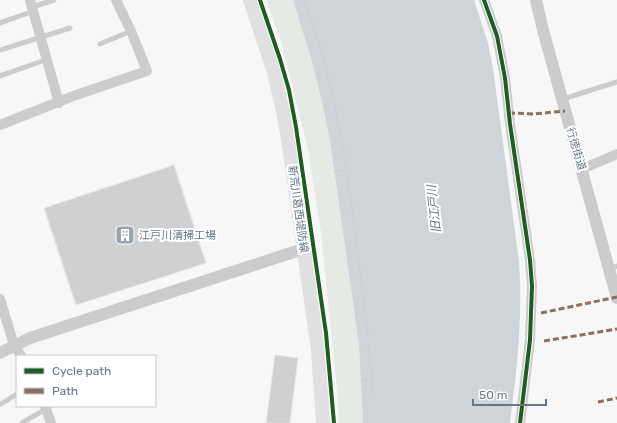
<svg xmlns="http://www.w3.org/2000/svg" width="617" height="423" viewBox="0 0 617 423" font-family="Rubik,'Noto Sans JP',sans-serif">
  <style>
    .green { fill: #e6eae5 }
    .water { fill: #ced4d8 }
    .building { fill: #ced0d1; stroke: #e6e6e6 }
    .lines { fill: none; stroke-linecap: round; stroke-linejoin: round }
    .path { stroke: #cacbcc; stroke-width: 1.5; stroke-dasharray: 2 2; stroke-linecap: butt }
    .service { stroke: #ccccce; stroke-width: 5 }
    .minor { stroke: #ccccce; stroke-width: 10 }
    .tertiary { stroke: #ccccce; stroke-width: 12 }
    .secondary { stroke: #e0e0e1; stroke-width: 14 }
    .quiet { stroke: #8d6e63; stroke-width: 3; stroke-dasharray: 6 3; stroke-linecap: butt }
    .cycleway-casing { stroke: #fff; stroke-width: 6 }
    .cycleway { stroke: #1b5e20; stroke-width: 4 }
    .labels { text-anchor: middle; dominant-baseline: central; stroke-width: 4; stroke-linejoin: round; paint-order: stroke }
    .street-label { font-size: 11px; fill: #697785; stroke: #fff }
    .poi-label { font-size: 11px; fill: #697785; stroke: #fff; text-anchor: start }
    .water-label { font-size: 12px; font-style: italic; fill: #647780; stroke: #fff }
  </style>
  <rect width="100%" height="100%" fill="#f7f7f7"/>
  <path class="green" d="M266,0H293L313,65L322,102L330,141L359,345L363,423H339L337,390L321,232L308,150L280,38Z"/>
  <path class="water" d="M293,0H474L488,43L493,69L519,261C523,316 517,369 510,423H363L359,345L330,141L322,102L313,65Z"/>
  <path class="building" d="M174,165L206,263L76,305L44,208Z
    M275,355L298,358L290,423H266Z"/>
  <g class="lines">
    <path class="path" d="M304,0C345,105 353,226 368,337
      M334,172L346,170
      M368,344L374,397
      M361,381L372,379"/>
    <path class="service" d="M32,7L54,0
      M0,23L34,11
      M100,44L131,31
      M0,50L70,28
      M0,76L48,59
      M563,99L617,82
      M609,269L617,266
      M1,404L17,394
      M22,423L46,409"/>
    <path class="minor" d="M30,0L59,103
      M484,0L497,36L505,78L510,124L530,260L532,286L530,340L520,423
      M0,125L76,95L147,71L131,31L116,0
      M582,169L617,154
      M0,299L14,345L21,356
      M45,406L51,423"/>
    <path class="tertiary" d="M536,0L543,30L617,298
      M0,353L30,338L303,249"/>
    <path class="secondary" d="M250,0L273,69L283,111L289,145L318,350L323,423"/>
    <path class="quiet" d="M509,113L534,114L565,111
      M541,313L617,297
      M544,341L617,329
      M598,402L617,398"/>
    <defs>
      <path id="cycleway" d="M260,0L280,59L289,90L296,127L326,333L334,423
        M484,0L497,36L505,78L510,124L530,260L532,286L530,340L520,423"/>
    </defs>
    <use href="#cycleway" class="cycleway-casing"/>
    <use href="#cycleway" class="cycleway"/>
  </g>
  <defs>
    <symbol id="building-square" viewBox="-11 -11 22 22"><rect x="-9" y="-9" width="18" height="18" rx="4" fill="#9ba4ad" stroke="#fff"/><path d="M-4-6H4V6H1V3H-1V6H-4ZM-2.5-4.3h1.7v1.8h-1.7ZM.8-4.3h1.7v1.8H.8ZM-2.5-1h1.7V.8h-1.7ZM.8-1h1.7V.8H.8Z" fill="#fff"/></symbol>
  </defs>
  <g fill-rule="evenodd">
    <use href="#building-square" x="114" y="224" width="22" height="22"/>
  </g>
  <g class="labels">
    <g class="street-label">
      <text transform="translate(576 149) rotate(74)">行徳街道</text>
      <text transform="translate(298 209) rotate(82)">新荒川葛西堤防線</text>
    </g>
    <g class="poi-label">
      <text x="139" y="235">江戸川清掃工場</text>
    </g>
    <g class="water-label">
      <text transform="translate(434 209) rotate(-96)">旧江戸川</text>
    </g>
  </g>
  <rect x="16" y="355" width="140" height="52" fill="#ffffff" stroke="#c3c9ce"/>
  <rect x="24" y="368" width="20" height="6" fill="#1b5e20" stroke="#c3c9ce"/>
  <text x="52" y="375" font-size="12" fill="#697785">Cycle path</text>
  <rect x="24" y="388" width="20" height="6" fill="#8d6e63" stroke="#c3c9ce"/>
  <text x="52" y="395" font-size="12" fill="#697785">Path</text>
  <path d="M473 399v6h73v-6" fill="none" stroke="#697785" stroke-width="2"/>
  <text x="479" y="399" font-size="12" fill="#697785" stroke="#ffffff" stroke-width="3" paint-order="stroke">50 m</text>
</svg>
